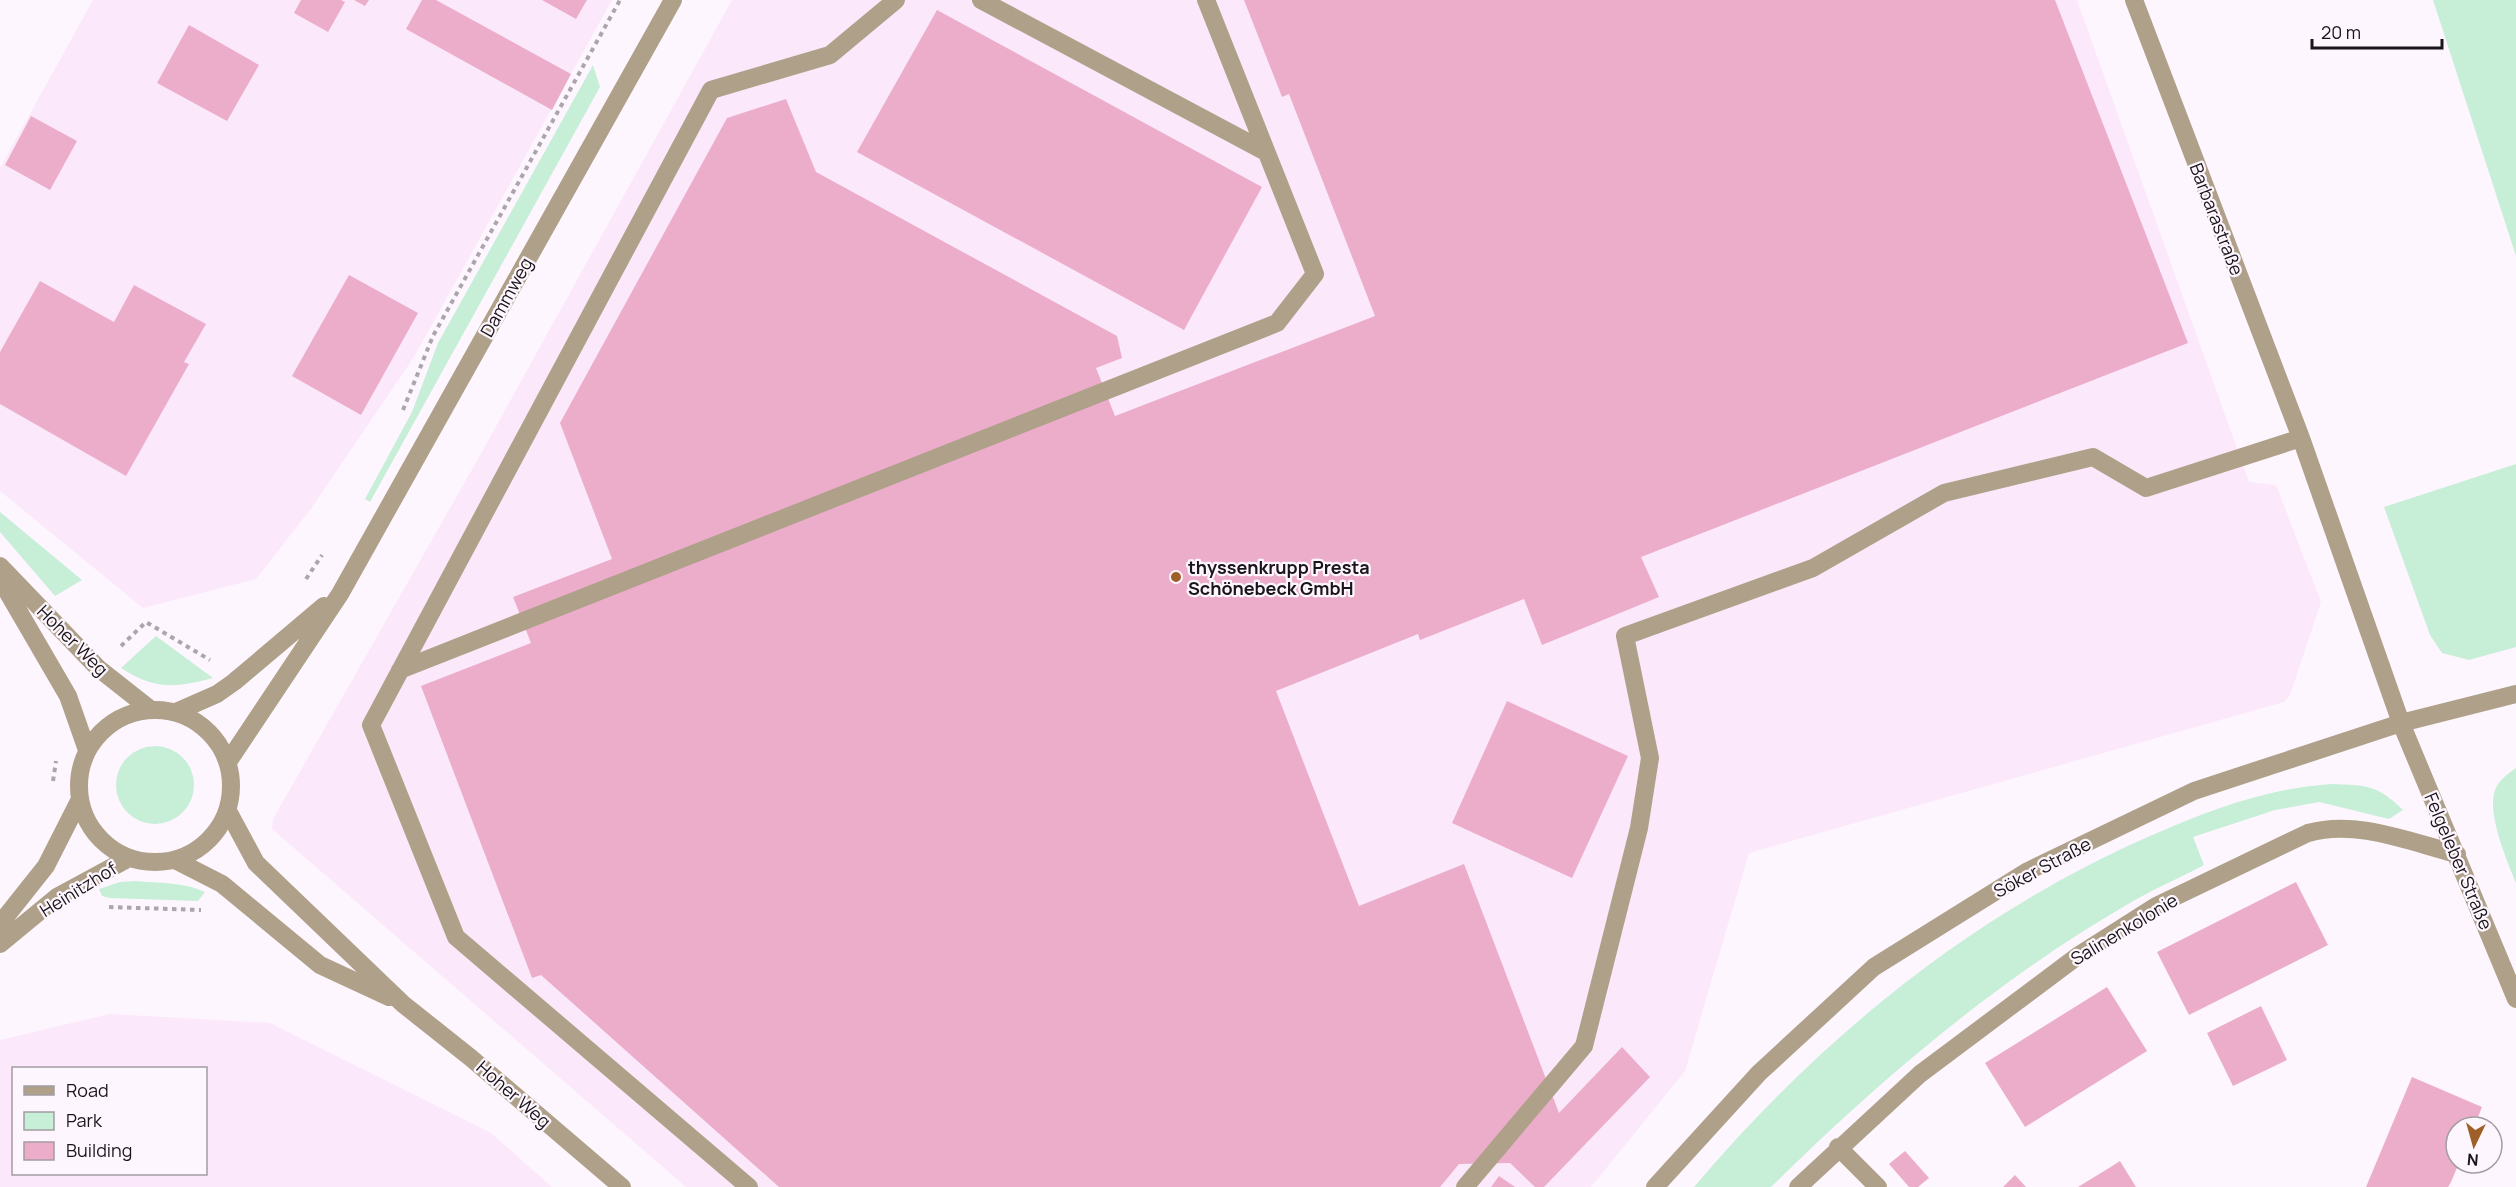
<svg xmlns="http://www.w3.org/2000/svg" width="2516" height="1187" viewBox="0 0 2516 1187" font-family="Manrope,sans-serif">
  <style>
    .built { fill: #fbe8fa; fill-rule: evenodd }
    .green { fill: #c7eed7 }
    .building { fill: #ecadcb }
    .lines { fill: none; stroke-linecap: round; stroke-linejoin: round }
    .path { stroke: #aca5ac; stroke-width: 4; stroke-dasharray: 4.5 4.5; stroke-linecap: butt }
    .minor { stroke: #afa189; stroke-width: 18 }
    .poi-dot { fill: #9f5f29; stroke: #fef6fe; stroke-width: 2 }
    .labels { text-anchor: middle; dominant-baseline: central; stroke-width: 4.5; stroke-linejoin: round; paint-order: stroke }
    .street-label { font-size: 18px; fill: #191519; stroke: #fef6fe }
    .poi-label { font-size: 18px; font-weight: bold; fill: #191519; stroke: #fef6fe; text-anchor: start }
  </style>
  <rect width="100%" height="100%" fill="#fef6fe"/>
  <path class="built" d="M93,0H612L414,357L310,510L256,579L143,608L0,491V168Z
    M732,0H2077L2249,482L2276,485L2321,602L2290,695L2284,702L1749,853L1685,1071L1591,1187H686L272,829L273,819L478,459Z
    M110,1014L270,1023L491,1133L552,1187H0V1040ZM206,1068V1174H14V1068Z"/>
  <path class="green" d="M2433,0H2516V256Z
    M593,65L600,87L370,502L365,499L412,412L438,343Z
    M2516,464V647L2469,660L2442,653L2430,635L2384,507Z
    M0,512L82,580L55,596L0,532Z
    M156,636L213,678C175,688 155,690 121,668Z
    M116 785a39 39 0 1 1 78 0a39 39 0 1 1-78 0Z
    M2516,768V883C2507,861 2485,810 2496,788C2500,779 2509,773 2516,768Z
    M2332,784C2366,785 2378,785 2403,810L2389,819L2319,802L2275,810L2193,837L2204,865C2178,879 2149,891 2123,907C1993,983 1878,1082 1771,1187H1694C1819,1039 1972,914 2150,836C2210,810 2267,788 2332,784Z
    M135,881C158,883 184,882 205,892L198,901L110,898L102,896L99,889L120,882Z"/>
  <path class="building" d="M301,0H341L345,2L328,32L294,13Z
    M354,0H369L365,6Z
    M422,0H436L571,74L552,110L406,29Z
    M542,0H587L576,19Z
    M1244,0H2055L2188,343L1641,557L1659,597L1542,645L1524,599L1420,640L1418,634L1276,691L1359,906L1464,864L1559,1113L1622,1047L1650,1077L1544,1187H1535L1510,1163L1459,1164L1440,1187H779L541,975L532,978L421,686L531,643L513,597L612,559L560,423L727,118L786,99L816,172L1117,336L1122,358L1096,368L1115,416L1375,316L1289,94L1282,97Z
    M937,10L1262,187L1184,330L857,152Z
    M189,25L259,65L227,121L157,83Z
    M31,116L77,141L50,190L5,165Z
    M349,275L418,313L361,415L292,376Z
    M40,281L114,322L134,285L206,324L184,362L189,364L126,476L0,404V352Z
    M1507,701L1628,756L1572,878L1452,823Z
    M2296,882L2328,945L2189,1015L2157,952Z
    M2107,987L2147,1051L2025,1127L1985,1063Z
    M2261,1006L2287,1060L2233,1086L2207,1033Z
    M2412,1077L2482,1107L2474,1127H2456V1163H2459L2451,1182L2448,1187H2366Z
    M1905,1151L1929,1178L1918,1187H1909L1889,1164Z
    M2120,1161L2136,1187H2078L2109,1168Z
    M2015,1175L2026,1187H2003Z
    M1499,1176L1515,1187H1491Z"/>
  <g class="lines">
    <path class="path" d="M403,410L433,336L620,0
      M306,579L322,555
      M121,646L146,622L210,660
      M53,781L56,761
      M109,907L201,910"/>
    <path class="minor" d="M981,0L1266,152
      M2134,0L2301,438L2401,723L2516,999
      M0,566L98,668L150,709
      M0,579L68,696L87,750
      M400,670L1277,323L1315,274L1206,0
      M79 786a76 76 0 1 1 152 0a76 76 0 1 1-152 0Z
      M176,712L217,694L234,682L324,606
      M228,762L340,594L673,0
      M228,811L256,863L403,1004L471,1058L622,1187
      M175,860L222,884L320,965L389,997
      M0,924L46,866L79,801
      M0,944L57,897L129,858
      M1838,1147L1878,1187
      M749,1187L456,937L371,725L711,90L830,55L896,0
      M1465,1187L1584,1046L1639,828L1650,758L1625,636L1813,568L1944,493L2093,457L2146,488L2301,438
      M1655,1187L1759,1073L1874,967L2028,871L2194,791L2401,723L2516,694
      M1798,1187L1920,1074L2079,955L2156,906L2308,833C2356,819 2410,842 2457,854"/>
  </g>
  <circle class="poi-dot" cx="1176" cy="577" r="6"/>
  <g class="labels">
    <g class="street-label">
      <text transform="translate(2217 219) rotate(69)">Barbarastraße</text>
      <text transform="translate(506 297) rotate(-61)">Dammweg</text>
      <text transform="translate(73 640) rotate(45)">Hoher Weg</text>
      <text transform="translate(2459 861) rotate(67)">Felgeleber Straße</text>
      <text transform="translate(2042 867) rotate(-28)">Söker Straße</text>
      <text transform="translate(78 889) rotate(-32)">Heinitzhof</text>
      <text transform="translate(2124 929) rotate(-31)">Salinenkolonie</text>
      <text transform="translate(514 1094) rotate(41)">Hoher Weg</text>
    </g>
    <g class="poi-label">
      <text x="1188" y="567">thyssenkrupp Presta<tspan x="1188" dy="21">Schönebeck GmbH</tspan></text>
    </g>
  </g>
  <rect x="12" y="1067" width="195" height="108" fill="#fef6fe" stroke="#a29ca2" stroke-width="1.5"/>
  <rect x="24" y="1086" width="30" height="9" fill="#afa189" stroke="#a29ca2" stroke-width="1.5"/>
  <text x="66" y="1097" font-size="18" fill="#191519">Road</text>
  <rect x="24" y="1112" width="30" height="18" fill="#c7eed7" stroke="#a29ca2" stroke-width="1.5"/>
  <text x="66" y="1127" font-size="18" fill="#191519">Park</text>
  <rect x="24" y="1142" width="30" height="18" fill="#ecadcb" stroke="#a29ca2" stroke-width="1.5"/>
  <text x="66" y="1157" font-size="18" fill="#191519">Building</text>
  <g transform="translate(2474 1145) rotate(185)"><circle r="28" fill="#fef6fe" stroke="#a29ca2" stroke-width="1.5"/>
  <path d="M0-4.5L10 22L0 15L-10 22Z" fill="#9f5f29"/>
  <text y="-9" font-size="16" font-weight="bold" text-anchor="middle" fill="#191519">N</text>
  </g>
  <path d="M2312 39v9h130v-9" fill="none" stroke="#191519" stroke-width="3"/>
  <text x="2321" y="39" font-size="18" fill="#191519" stroke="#fef6fe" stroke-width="4.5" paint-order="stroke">20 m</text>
</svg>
